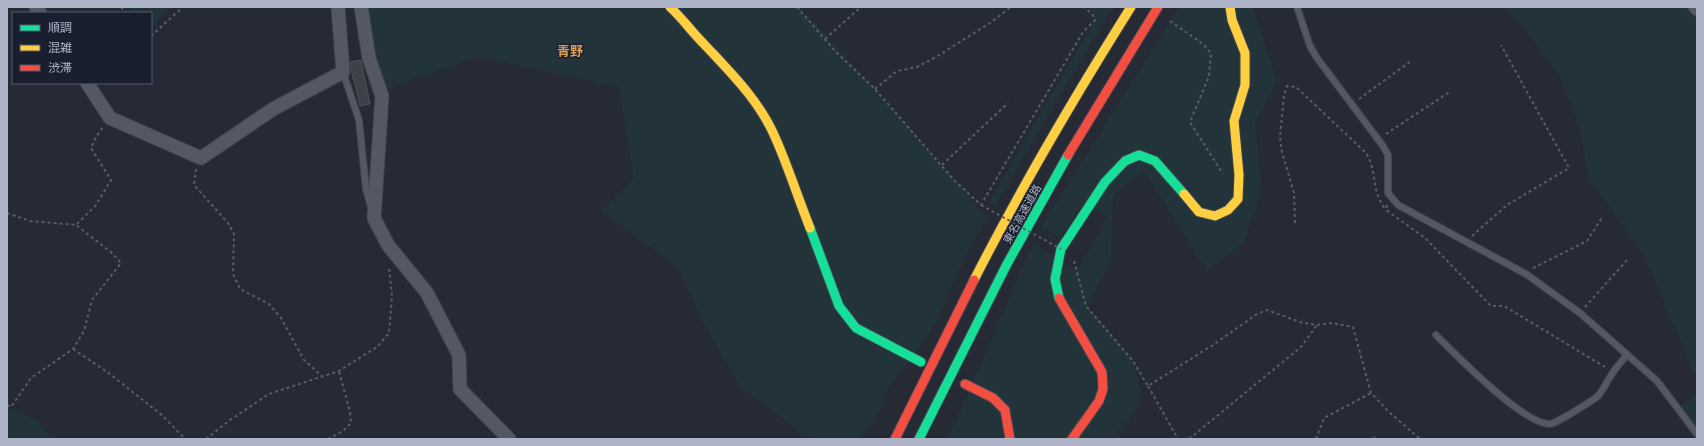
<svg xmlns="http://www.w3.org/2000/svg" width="1704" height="446" viewBox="0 0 1704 446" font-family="Mulish,'Noto Sans JP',sans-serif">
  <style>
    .green { fill: #22343a }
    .building { fill: #3d414a; stroke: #4d515c }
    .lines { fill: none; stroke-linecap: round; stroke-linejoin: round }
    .lane-casing { stroke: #41454d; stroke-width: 8 }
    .street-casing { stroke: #41454d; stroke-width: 15 }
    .fast-casing { stroke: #41454d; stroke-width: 11 }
    .slow-casing { stroke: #41454d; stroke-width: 11 }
    .jam-casing { stroke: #41454d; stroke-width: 11 }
    .path { stroke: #585d66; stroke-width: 2; stroke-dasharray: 3 3; stroke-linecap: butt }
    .lane { stroke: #555862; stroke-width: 6 }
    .street { stroke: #555862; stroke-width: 13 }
    .fast { stroke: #16e098; stroke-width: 9 }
    .slow { stroke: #ffcf43; stroke-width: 9 }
    .jam { stroke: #f24e42; stroke-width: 9 }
    .path-bridge { stroke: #585d66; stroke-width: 2; stroke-dasharray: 3 3; stroke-linecap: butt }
    .labels { text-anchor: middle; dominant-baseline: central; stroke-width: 3; stroke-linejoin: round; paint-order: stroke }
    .street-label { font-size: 11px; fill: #aeb4c7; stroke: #191f2f }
    .quarter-label { font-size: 13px; font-weight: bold; fill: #da9f55; stroke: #191f2f }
  </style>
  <rect width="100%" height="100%" fill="#252a34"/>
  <path class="green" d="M126,7H171L151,29V13H133Z
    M361,7H798L817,25L954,180L967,192L978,209L988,216L967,253L932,330L890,386L874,421L859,439H820L804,435L741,388L701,319L679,268L600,211L634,179L619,87L478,57L396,85L382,96Z
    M1086,7H1113L995,206L989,203L1050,96L1095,21L1092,14Z
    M1179,7H1253L1277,81L1255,124L1262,186L1244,243L1207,271L1144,171L1113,196L1111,262L1087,306L1133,361L1142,395L1130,419L1117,433L1122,439H948L1033,244L1076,271L1108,218L1084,202L1060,238L1041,227Z
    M1502,7H1696L1697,8V380L1643,253L1589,179L1579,126L1559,74L1524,28Z
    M1697,392V434L1678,409Z
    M7,407L38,421L52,439H7Z"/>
  <path class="building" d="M361,60L370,104L360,106L354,79H353L350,62Z"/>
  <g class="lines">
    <defs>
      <path id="lane" d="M1297,7L1310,46L1317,58L1383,146L1388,155V193L1398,205L1526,274L1580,313L1657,381L1697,434
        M343,72L359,120L366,189L371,207
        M1436,335C1455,354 1524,425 1550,424C1557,423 1590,402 1597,397C1603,391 1607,381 1612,374C1616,367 1622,361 1627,355"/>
      <path id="street" d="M36,7L40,13
        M361,7L369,58L382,96L374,218L388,245L427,293L459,355L460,389L509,439
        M1695,7L1697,9
        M87,83L110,118L201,158L273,109L343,72L338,7"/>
      <path id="fast" d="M810,228L839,306L856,328L921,362
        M1059,298L1055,279L1061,249L1105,182L1125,161L1139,155L1155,161L1184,194
        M919,439L1007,264L1068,155"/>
      <path id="slow" d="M670,7C683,19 691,31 703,43C730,72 759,100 775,137C788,166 798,198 810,228
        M1184,194L1199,212L1215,216L1228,210L1238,199L1239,175L1234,121L1245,85V53L1232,20L1230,7
        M974,280C1022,186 1075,96 1131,7"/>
      <path id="jam" d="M1068,155L1158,7
        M1059,298L1102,372L1103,389L1099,401L1072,439
        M965,384L993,398L1005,410L1010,439
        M895,439L974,280"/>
    </defs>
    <use href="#lane" class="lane-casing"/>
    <use href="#street" class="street-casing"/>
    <use href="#fast" class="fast-casing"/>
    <use href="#slow" class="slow-casing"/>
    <use href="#jam" class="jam-casing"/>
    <path class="path" d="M121,7L126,13
      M797,7L835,51L875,89L954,180L981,205L1083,32L1095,20L1092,14L1084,7
      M1170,21L1203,44L1211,53L1209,76L1190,122L1223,174
      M151,36L183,7
      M825,39L861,7
      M875,89L897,71L917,67L936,57L990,23L1011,7
      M1359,99L1411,61
      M1386,134L1451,91
      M942,165L1008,103
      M196,169L194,185L228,223L234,234L233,274L240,289L269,304L281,318L304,360L322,376
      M1387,205L1386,210L1425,238L1491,306H1504L1605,367
      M7,213L30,221L76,225L96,205L111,180L91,148L96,137L103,127
      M1295,223L1294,193L1282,152L1280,137L1284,95L1287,86L1296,87L1366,153C1378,172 1370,190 1386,210
      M1472,236L1507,205L1569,168L1501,45
      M1074,261L1086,306L1133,361L1148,386L1213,345L1257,314L1267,310L1300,322L1317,325L1331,323L1353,327L1371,393L1389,412L1420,439
      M1533,268L1587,241L1603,216
      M1585,307L1628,259
      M73,349L110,374L163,416L185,439
      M1148,386L1178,439
      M7,405L11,407L31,378L73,349L84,331L92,300L121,263L112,253L76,225
      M206,439L230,420L269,394L339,371L377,347L389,333L392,296L389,266
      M328,439L343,431L351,423L350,412L339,371
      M1189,439L1301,347L1317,325
      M1316,439L1324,418L1371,393
      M1373,439L1375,437"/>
    <use href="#lane" class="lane"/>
    <use href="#street" class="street"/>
    <use href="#fast" class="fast"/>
    <use href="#slow" class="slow"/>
    <use href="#jam" class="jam"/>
    <path class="path-bridge" d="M981,205L1061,249"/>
  </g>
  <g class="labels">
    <g class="street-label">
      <text transform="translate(1022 214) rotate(-61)">東名高速道路</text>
    </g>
    <g class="quarter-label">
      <text x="570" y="51">青野</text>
    </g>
  </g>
  <rect width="1704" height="446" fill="none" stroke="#aeb4c7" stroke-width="16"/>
  <rect x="12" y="12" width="140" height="72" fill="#191f2f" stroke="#555b6c"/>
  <rect x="20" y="25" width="20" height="6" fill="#16e098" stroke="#555b6c"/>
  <text x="48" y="32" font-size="12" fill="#aeb4c7">順調</text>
  <rect x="20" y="45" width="20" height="6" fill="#ffcf43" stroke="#555b6c"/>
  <text x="48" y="52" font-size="12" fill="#aeb4c7">混雑</text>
  <rect x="20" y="65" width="20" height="6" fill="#f24e42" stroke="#555b6c"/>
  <text x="48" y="72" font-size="12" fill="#aeb4c7">渋滞</text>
</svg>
